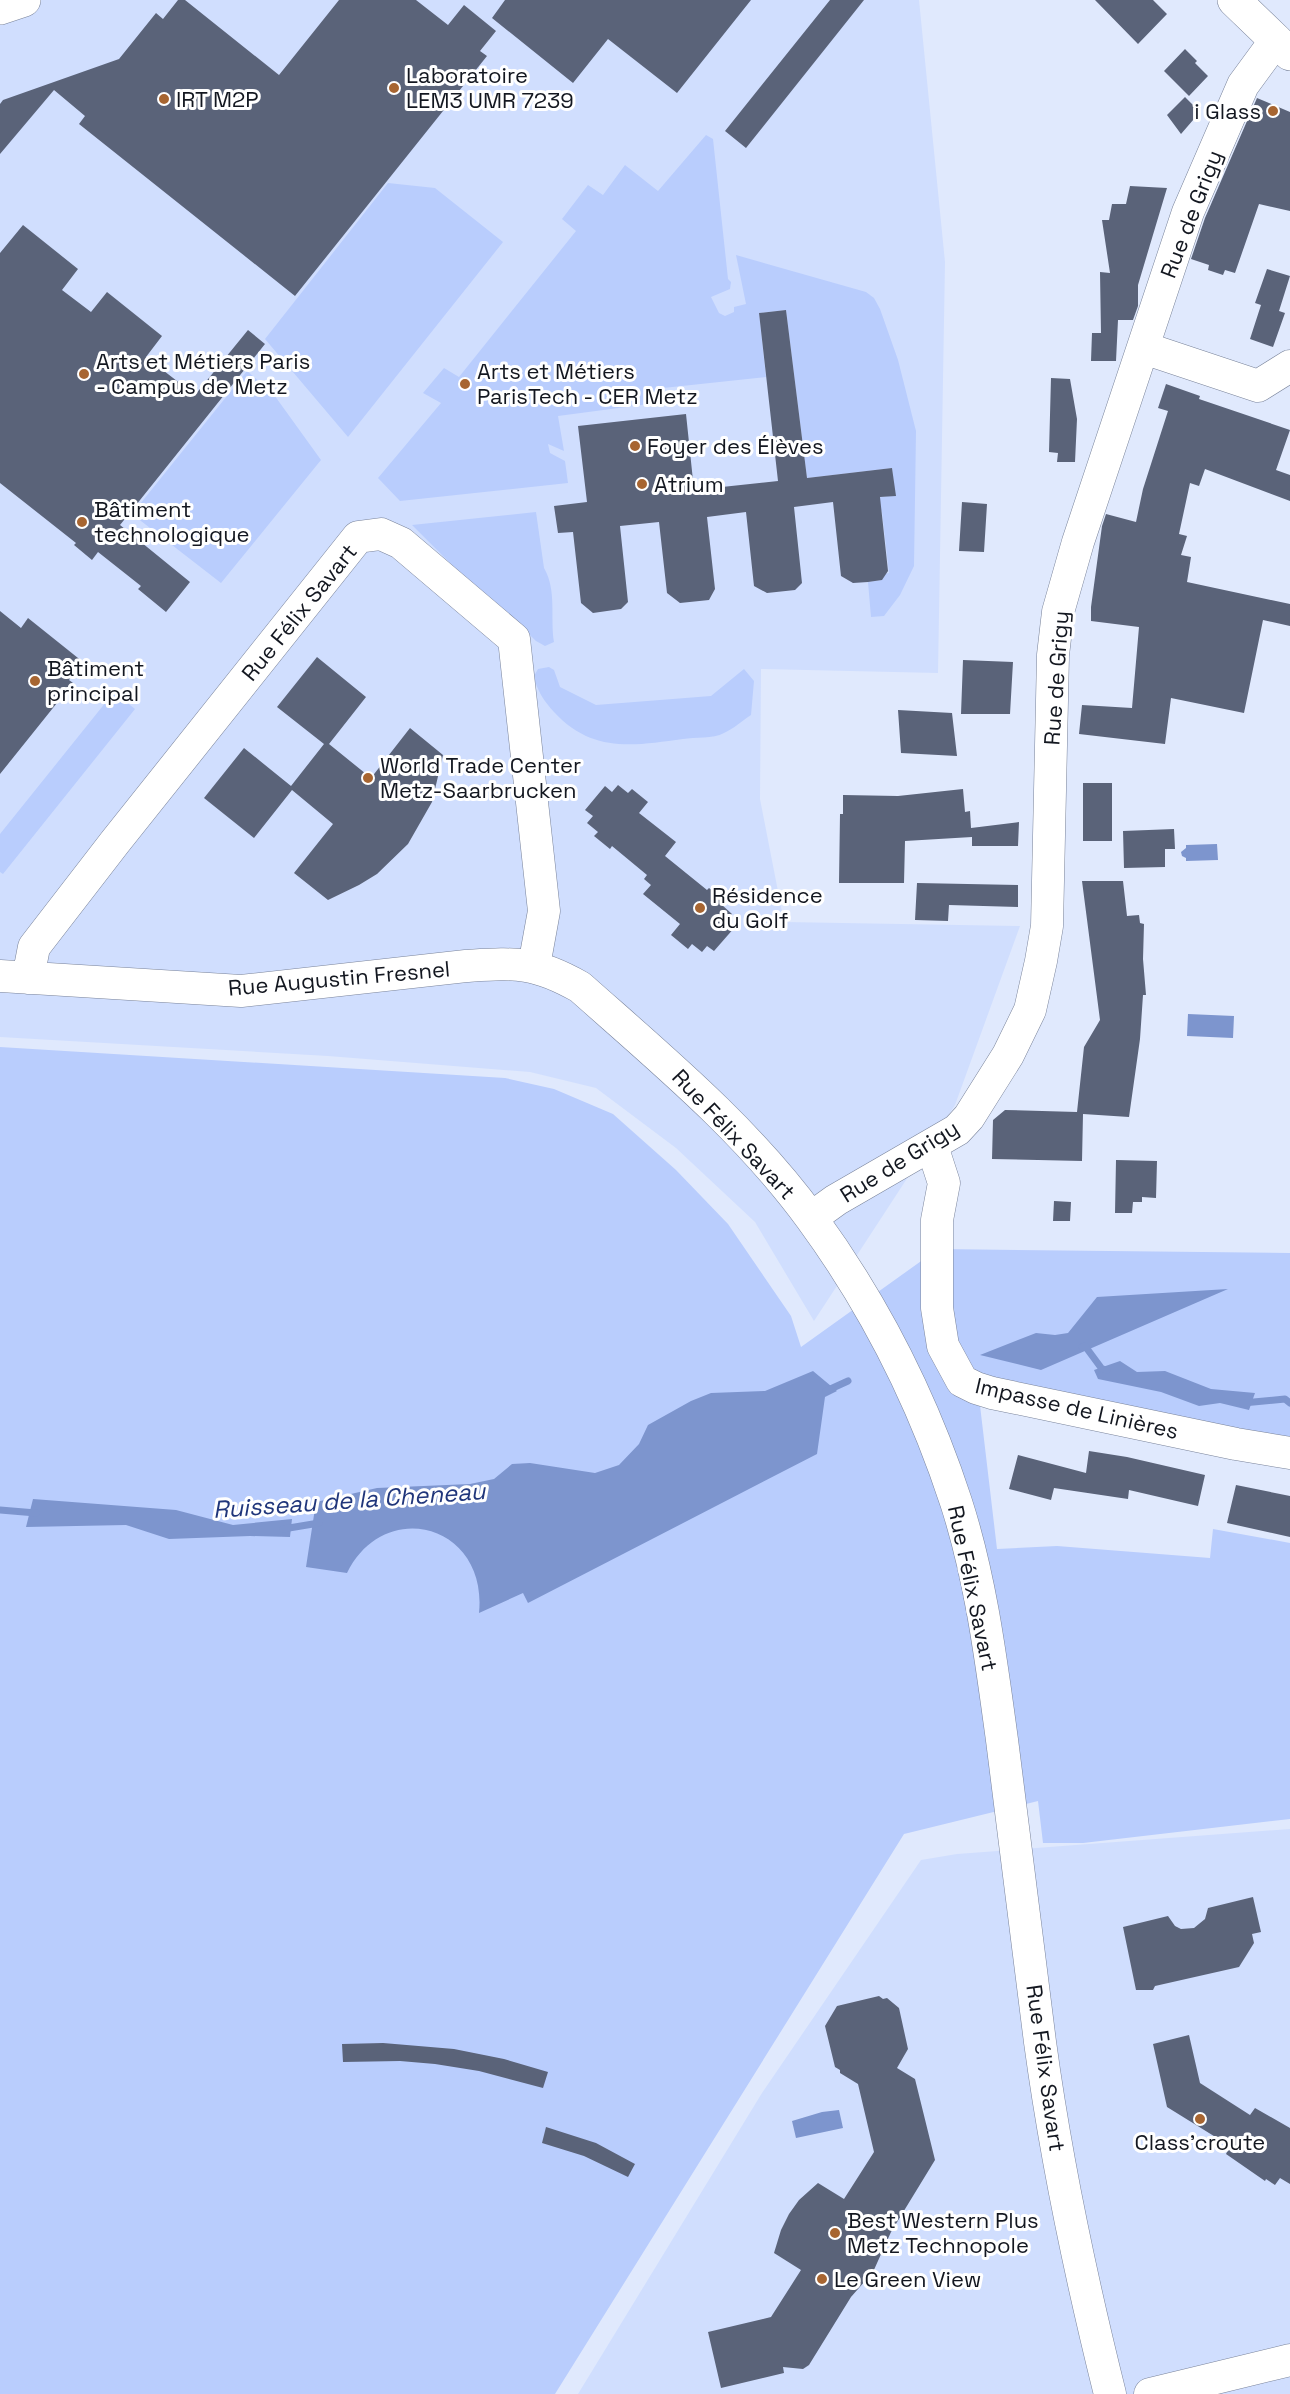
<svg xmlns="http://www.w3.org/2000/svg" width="1290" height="2394" viewBox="0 0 1290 2394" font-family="'Space Grotesk',sans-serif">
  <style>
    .built { fill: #d0defe }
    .green { fill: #b9cdfd }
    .water { fill: #7d95ce }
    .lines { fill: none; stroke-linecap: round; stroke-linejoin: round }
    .stream { stroke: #7d95ce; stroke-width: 7 }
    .building { fill: #5a6379 }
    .minor-casing { stroke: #79839a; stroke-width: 33 }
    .major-casing { stroke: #79839a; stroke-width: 34 }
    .minor { stroke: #fff; stroke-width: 32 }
    .major { stroke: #fff; stroke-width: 33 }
    .poi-dot { fill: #a76531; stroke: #fff; stroke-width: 2 }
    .labels { text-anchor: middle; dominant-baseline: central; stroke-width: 6; stroke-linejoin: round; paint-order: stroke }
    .poi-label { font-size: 22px; fill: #131720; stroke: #fff; text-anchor: start }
    .street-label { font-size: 22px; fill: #131720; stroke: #fff }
    .water-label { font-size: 24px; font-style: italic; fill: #20367b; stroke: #fff }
  </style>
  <rect width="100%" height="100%" fill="#e0e9fd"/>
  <path class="built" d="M0,0H919L945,262L938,673L761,669L760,799L784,922L1020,926L955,1105L814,1321L755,1222L676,1148L596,1088L530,1072L328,1056L0,1037Z
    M1290,1829V2394H578L762,2093L921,1860L957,1854Z"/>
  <path class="green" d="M706,135L713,139L728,279L731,282L730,289L711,297L719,313L725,316L734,312V307L746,304L736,255L866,292L874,298L880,309L898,360L916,431L914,566L900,595L884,616L871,617L868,582L881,580L883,574L889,573L882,512L876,498L895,495L892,468L807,478L786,310L759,313L766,377L663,388L664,402L558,416L564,451L548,444L550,453L565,461L568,483L400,501L378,478L441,403L423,393L444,368L459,377L576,231L562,219L588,185L603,195L625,165L658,191Z
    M388,183L435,188L503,242L348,437L265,339Z
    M247,371L272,392L321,460L221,583L132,514Z
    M536,512L544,568C557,590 550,618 554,642L545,646L536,641L506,612L468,581L412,525Z
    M549,667L554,670L560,687L596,705L711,696L744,669L754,681L751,715C742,721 733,729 724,733C713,739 695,737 683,739C632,746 592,753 554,712C544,701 537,691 534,676L538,669Z
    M114,692L135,709L3,874L0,872V834Z
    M0,1047L505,1078L554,1089L613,1114L676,1170L728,1224L791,1316L801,1347L938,1249L1290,1253V1458L979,1397L997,1549L1057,1546L1210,1558L1213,1529L1290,1543V1819L1083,1843H1043L1038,1801L904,1834L555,2394H0Z"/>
  <path class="water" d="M1217,844L1218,860L1186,861V858L1182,856L1181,852L1186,848V845Z
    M1188,1014L1234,1016L1233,1038L1187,1036Z
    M1228,1289L1041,1370L980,1355L1036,1333L1055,1335L1068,1333L1097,1297Z
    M1120,1361L1137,1372L1165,1371L1211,1389L1255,1393L1249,1410L1220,1403L1199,1406L1161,1392L1098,1379L1094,1370Z
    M813,1371L837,1391L825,1397L817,1454L528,1603L523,1593L479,1613C488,1525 385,1496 347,1573L306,1567L316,1502L377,1488L470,1484L494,1479L512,1464L530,1463L595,1473L619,1465L639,1444L648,1425L691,1401L711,1393L765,1391Z
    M33,1499L176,1510L233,1525L292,1519L290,1537L250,1536L169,1539L126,1525L26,1527Z
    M839,2110L843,2128L796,2138L792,2121L822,2112Z"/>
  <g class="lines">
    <path class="stream" d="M1082,1347L1085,1346L1102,1369L1107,1370
      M826,1391L848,1381
      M1243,1403L1285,1399L1290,1403
      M0,1510L36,1513
      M283,1529L319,1523"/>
  </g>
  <path class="building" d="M178,0H185L279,75L339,0H416L448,25L464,5L496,31L480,51L487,56L295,296L79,124L85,116L54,90L0,154V104L3,100L119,59L156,13L163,19Z
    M505,0H751L677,93L608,39L573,83L492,18Z
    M830,0H864L746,148L725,131Z
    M1095,0H1153L1167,14L1138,44Z
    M1185,49L1197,61L1195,63L1208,76L1189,96L1164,71Z
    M1185,97L1200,112L1181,134L1167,115Z
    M1257,98L1290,112V211L1259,204L1235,273L1225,270L1223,275L1208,270L1209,265L1191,259L1205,218Z
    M1130,186L1167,188L1138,285V306L1133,320H1118L1116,361H1091L1092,333H1101L1100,272L1110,273L1102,220H1109L1112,204H1126Z
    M23,225L78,269L62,290L91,312L107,292L162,336L146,357L195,395L248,330L265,344L120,525L190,582L166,612L138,589L141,586L98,552L92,560L74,545L76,543L0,483V253Z
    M1267,269L1290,276L1279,311L1285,313L1273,347L1250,339L1261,305L1255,303Z
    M786,310L807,478L892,468L896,496L880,497L888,571L882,580L868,582L853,583L841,576L833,502L794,507L802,583L795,590L767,593L754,586L746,512L707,517L715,589L709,600L680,603L667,593L659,522L620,526L628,602L621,609L593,613L581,603L573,532L558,533L554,506L587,502L578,426L686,414L694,490L778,481L759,313Z
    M1051,378L1070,379L1077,419L1075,462H1057L1058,453L1049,452Z
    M1166,384L1200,396L1199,399L1290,430L1276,470L1290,475V501L1205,469L1199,486L1190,483L1179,534L1187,536L1181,555L1191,557L1187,582L1290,604V626L1263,620L1244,713L1171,698L1165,744L1079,734L1082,705L1132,708L1139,627L1091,621V607L1102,526L1106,514L1136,522L1143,489L1168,411L1158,408Z
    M962,502L987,504L984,552L959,551Z
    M0,611L21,628L28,618L83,662L69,680L73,683L0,774Z
    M317,657L366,697L329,744L371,778L410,728L443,755L432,802L408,844L377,874L359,885L328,900L294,873L333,824L292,790L254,838L204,798L244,748L291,786L324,744L277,707Z
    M963,660L1013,662L1010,714H961Z
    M898,710L952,713L957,756L901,753Z
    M1083,783H1112V841H1083Z
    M618,785L628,793L632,789L648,802L639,813L676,842L665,856L707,890L709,888L726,901L722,905L732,914L727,921L735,927L714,951L707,946L702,952L692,944L688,949L671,935L680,924L643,894L651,885L644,879L647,875L612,846L610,849L594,836L598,832L587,823L593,816L585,810L605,786L612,792Z
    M963,789L965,812L970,811L971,828L1019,822L1018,846H972V837L905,841L904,883H839L840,814H843V795L898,796Z
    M1174,829L1175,849H1165V867L1124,868L1123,831Z
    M1082,881H1123L1127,916L1139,915L1140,923L1144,924L1143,959L1146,995H1143L1140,1039L1129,1117L1083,1114L1082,1161L992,1159L993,1120L1005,1110L1077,1112L1084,1047L1100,1020Z
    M917,883L1018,885V907L949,905L948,921L915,920Z
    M1116,1160L1157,1161L1156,1198L1142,1197V1202H1133L1132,1213H1115Z
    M1054,1201L1071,1202L1070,1221H1053Z
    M1089,1451L1127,1457L1205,1475L1198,1506L1129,1490L1128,1499L1054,1488L1051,1500L1009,1489L1018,1455L1086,1473Z
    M1236,1485L1290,1496V1537L1227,1523Z
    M1253,1897L1261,1932L1252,1934L1254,1943L1239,1967L1155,1986L1153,1990H1136L1123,1927L1168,1916L1175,1926L1181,1929L1194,1928L1205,1919L1208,1908Z
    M879,1996L883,1999L887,1998L899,2008L908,2049L897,2068L915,2079L935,2160L891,2232L873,2272L851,2297L809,2365L803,2369L783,2367L784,2373L721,2388L708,2332L771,2317L801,2270L774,2253L781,2230L789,2214L799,2200L818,2183L844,2199L874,2152L858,2084L840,2073V2070L835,2067L825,2026L837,2006Z
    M1189,2035L1200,2083L1250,2115L1255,2108L1290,2128V2184L1280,2178L1275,2185L1266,2179L1265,2181L1226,2154L1230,2146L1167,2107L1153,2044Z
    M383,2043L454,2049L504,2059L548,2072L543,2088L479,2071L435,2064L400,2061L343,2062L342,2044Z
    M546,2127L596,2143L635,2164L628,2177L584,2156L542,2143Z"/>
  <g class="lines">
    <defs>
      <path id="minor" d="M1144,348L1258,386L1290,366
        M0,976L241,991L466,966C516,963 534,961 580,987C661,1059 746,1129 811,1218C874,1304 923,1401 956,1502C981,1579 991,1660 1002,1740C1015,1840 1027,1941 1040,2042C1056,2160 1081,2278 1110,2394
        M28,978L34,947L115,842L358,537L381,534L401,543L514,639L544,911L534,966
        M932,1146L944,1183L937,1220V1308L943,1346L962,1381L976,1388L992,1393L1236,1444L1290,1453
        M811,1218L836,1200L957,1130L969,1117L1008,1055L1030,1010L1041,961L1047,926L1053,655L1058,612L1078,542L1188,212L1243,85L1276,40
        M1150,2394L1290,2360"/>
      <path id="major" d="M1234,0L1290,54
        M0,8L24,0"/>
    </defs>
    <use href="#minor" class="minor-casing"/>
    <use href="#major" class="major-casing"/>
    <use href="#minor" class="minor"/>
    <use href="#major" class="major"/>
  </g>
  <g class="poi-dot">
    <circle cx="394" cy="88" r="6"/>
    <circle cx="164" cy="99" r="6"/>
    <circle cx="1273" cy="111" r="6"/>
    <circle cx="84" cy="374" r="6"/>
    <circle cx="465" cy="384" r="6"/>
    <circle cx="635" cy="446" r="6"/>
    <circle cx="642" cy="484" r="6"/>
    <circle cx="82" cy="522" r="6"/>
    <circle cx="35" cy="681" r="6"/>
    <circle cx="368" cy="778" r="6"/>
    <circle cx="700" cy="908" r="6"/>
    <circle cx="1200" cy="2119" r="6"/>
    <circle cx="835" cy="2233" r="6"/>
    <circle cx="822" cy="2279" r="6"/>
  </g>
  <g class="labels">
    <g class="poi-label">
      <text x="406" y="75">Laboratoire<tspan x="406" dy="25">LEM3 UMR 7239</tspan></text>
      <text x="176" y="99">IRT M2P</text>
      <text x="1261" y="111" text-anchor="end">i Glass</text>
      <text x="96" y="361">Arts et Métiers Paris<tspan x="96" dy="25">- Campus de Metz</tspan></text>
      <text x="477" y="371">Arts et Métiers<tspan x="477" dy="25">ParisTech - CER Metz</tspan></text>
      <text x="647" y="446">Foyer des Élèves</text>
      <text x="654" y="484">Atrium</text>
      <text x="94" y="509">Bâtiment<tspan x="94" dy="25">technologique</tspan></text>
      <text x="47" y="668">Bâtiment<tspan x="47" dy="25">principal</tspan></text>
      <text x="380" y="765">World Trade Center<tspan x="380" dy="25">Metz-Saarbrucken</tspan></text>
      <text x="712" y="895">Résidence<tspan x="712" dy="25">du Golf</tspan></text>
      <text x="1200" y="2142" text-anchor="middle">Class'croute</text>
      <text x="847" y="2220">Best Western Plus<tspan x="847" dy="25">Metz Technopole</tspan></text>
      <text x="834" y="2279">Le Green View</text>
    </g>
    <g class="street-label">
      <text transform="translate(1191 214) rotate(-69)">Rue de Grigy</text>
      <text transform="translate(299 612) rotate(-51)">Rue Félix Savart</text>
      <text transform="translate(1056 678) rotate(-86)">Rue de Grigy</text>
      <text transform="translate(339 978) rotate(-5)">Rue Augustin Fresnel</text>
      <text transform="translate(734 1134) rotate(47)">Rue Félix Savart</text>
      <text transform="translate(899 1161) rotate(-32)">Rue de Grigy</text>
      <text transform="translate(1077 1408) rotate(13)">Impasse de Linières</text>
      <text transform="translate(973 1588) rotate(78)">Rue Félix Savart</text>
      <text transform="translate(1046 2068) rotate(82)">Rue Félix Savart</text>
    </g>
    <g class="water-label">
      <text transform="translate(349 1500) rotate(-4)">Ruisseau de la Cheneau</text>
    </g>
  </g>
</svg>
